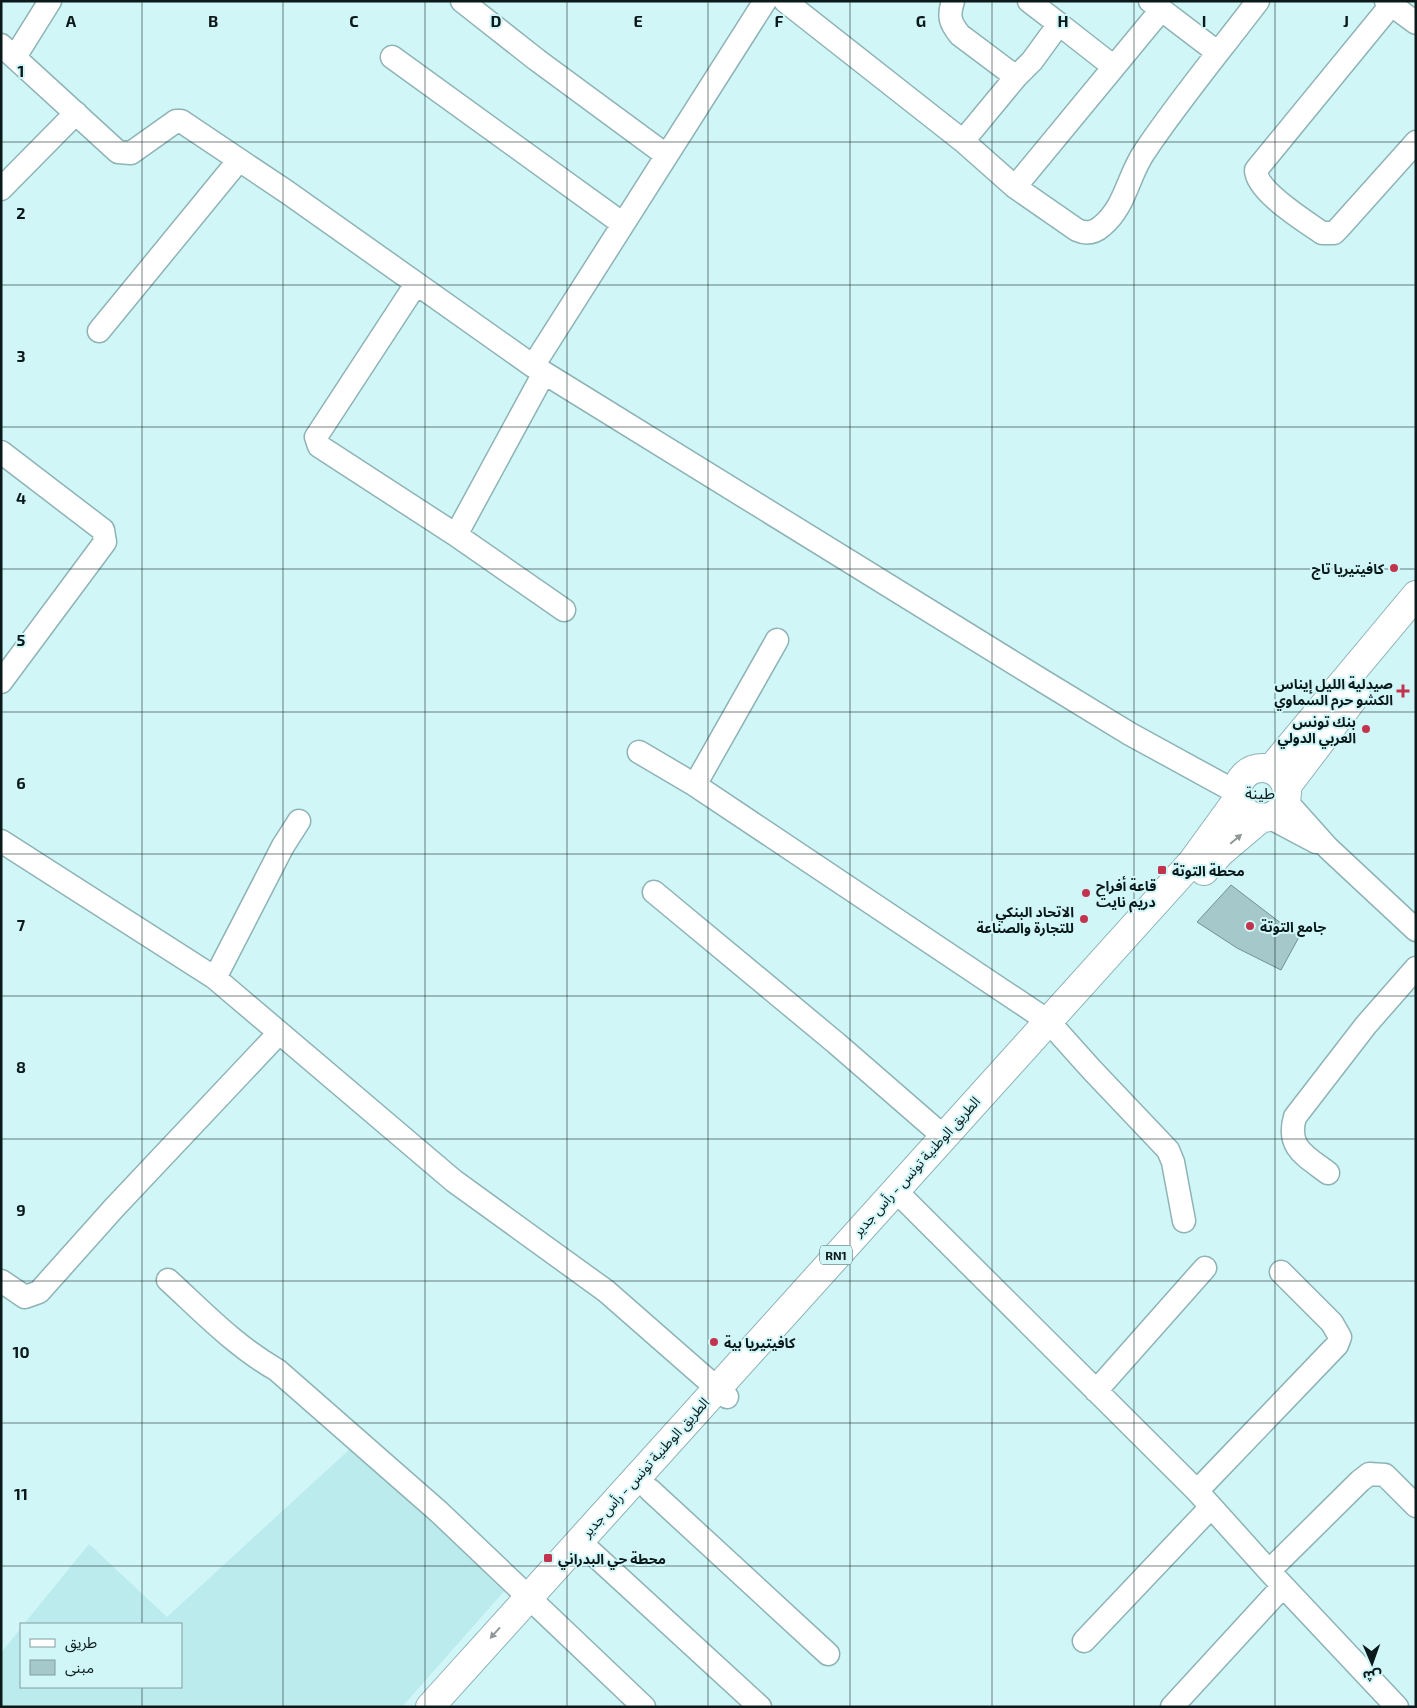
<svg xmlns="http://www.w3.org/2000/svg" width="1417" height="1708" viewBox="0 0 1417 1708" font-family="'Exo 2','Noto Sans Arabic',sans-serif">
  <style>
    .built { fill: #bbebed }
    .building { fill: #a5c9cb; stroke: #6f9294 }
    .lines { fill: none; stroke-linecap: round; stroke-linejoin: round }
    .minor-casing { stroke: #8fb3b5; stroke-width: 25 }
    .highway-casing { stroke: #8fb3b5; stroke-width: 30 }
    .minor { stroke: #fff; stroke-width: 22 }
    .highway { stroke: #fff; stroke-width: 28 }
    .oneway { fill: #919898 }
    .grid { fill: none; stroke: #0b191a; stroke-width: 1; stroke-opacity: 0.55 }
    .poi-dot { fill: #c3334e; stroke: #d0f6f8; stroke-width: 2 }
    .labels { text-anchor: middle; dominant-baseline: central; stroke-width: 4; stroke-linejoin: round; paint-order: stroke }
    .shield { fill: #d0f6f8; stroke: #465b5d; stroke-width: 1 }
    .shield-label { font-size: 12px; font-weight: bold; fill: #0b191a }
    .poi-label { font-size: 14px; font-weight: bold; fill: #0b191a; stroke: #d0f6f8; text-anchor: start }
    .street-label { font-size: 14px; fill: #0b191a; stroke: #d0f6f8 }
    .quarter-label { font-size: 16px; fill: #0b191a; stroke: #d0f6f8 }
    .grid-label { font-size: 16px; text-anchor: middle; font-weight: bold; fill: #0b191a; stroke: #d0f6f8; stroke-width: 4; stroke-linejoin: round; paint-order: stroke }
  </style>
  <rect width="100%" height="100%" fill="#d0f6f8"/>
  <path class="built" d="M351,1448L507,1588L402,1707H1V1653L21,1628V1687H181V1624H24L89,1544L167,1617Z"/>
  <path class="building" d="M1231,885L1299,937L1281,970L1237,948L1197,922Z"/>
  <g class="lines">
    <defs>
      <path id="minor" d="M462,1L537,60L666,155
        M785,1L963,141L1015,187L1077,230C1086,234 1094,233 1102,226C1126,206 1128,175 1145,151C1180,99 1220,51 1258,1
        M953,1C948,16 950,23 960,35L1016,77L963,141
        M1150,1L1217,52
        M1386,1L1416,23
        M1391,5L1256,170C1256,191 1305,221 1322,233H1334L1339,228L1416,142
        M1059,24L1114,67
        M1,45L118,152L131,153L176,121H181L287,192L533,366L1043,681L1130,734L1236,792
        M15,57L50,1
        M392,57L623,224
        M1016,77L1032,61L1059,24L1029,1
        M1015,187L1161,10
        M1,189L76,113
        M416,284L316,437L319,446L456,535L544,373
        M99,331L239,160
        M533,366L765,1
        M1,452L103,530L105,542L1,682
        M456,535L564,610
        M639,752L695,785L1048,1021L1092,1070L1168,1150L1173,1162L1184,1221
        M695,785L777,640
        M1286,801L1328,848L1416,930
        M1269,817L1316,842
        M1,841L215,978L454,1181L606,1291L727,1397
        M654,892L836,1043L943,1136
        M215,978L283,846L299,821
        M1328,1173C1306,1156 1286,1148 1295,1117L1366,1025L1416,968
        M895,1190L1197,1491L1269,1571L1360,1481L1369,1474L1385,1475L1416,1506
        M168,1280C203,1312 235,1346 277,1370L439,1512L644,1707
        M1,1281L25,1297L39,1292L114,1208L279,1033
        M1096,1391L1205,1268
        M650,1490L828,1654
        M1197,1491L1337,1345L1340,1337L1332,1323L1281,1272
        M590,1551L760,1707
        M1269,1571L1397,1707
        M1084,1641L1211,1507
        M1172,1707L1283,1586"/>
      <path id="highway" d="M1237 793a25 25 0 1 1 50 0a25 25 0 1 1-50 0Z
        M1271,769L1416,595
        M1287,786L1356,695
        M1204,871L1221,852L1261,818
        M430,1707L1192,862L1237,800"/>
    </defs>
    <use href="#minor" class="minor-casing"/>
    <use href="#highway" class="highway-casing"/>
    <use href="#minor" class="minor"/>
    <use href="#highway" class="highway"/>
  </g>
  <defs><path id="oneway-solid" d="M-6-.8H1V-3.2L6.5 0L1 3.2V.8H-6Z" transform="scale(1.25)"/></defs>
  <g class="oneway">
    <use href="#oneway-solid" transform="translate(1236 839) rotate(-40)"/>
    <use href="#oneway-solid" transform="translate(495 1633) rotate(132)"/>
  </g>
  <path class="grid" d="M142,1V1624M283,1V1707M425,1V1707M567,1V1707M708,1V1707M850,1V1707M992,1V1707M1134,1V1707M1275,1V1707M1,142H1416M1,285H1416M1,427H1416M1,569H1416M1,712H1416M1,854H1416M1,996H1416M1,1139H1416M1,1281H1416M1,1423H1416M1,1566H1416M142,1687V1707"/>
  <g class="poi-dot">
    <circle cx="1394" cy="568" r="5"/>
    <path d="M1400.5 683.5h5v5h5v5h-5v5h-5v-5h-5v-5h5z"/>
    <circle cx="1366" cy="729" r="5"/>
    <rect x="1157" y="865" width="10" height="10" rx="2.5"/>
    <circle cx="1086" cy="893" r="5"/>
    <circle cx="1084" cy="919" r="5"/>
    <circle cx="1250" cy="926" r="5"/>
    <circle cx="714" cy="1342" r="5"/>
    <rect x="543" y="1553" width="10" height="10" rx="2.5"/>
  </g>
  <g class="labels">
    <rect class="shield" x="820" y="1245.5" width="32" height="19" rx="4"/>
    <g class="shield-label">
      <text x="836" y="1255">RN1</text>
    </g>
    <g class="poi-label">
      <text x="1384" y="568" text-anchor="end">كافيتيريا تاج</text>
      <text x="1393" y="683" text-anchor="end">صيدلية الليل إيناس<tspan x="1393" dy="16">الكشو حرم السماوي</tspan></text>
      <text x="1356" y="721" text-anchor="end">بنك تونس<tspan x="1356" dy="16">العربي الدولي</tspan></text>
      <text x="1172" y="870">محطة التوتة</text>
      <text x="1096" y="885">قاعة أفراح<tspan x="1096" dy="16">دريم نايت</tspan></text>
      <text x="1074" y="911" text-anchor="end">الاتحاد البنكي<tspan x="1074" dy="16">للتجارة والصناعة</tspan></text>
      <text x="1260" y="926">جامع التوتة</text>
      <text x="724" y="1342">كافيتيريا بية</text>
      <text x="558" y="1558">محطة حي البدراني</text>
    </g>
    <g class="street-label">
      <text transform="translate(916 1166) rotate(-48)">الطريق الوطنية تونس - رأس جدير</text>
      <text transform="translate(645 1467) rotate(-48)">الطريق الوطنية تونس - رأس جدير</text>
    </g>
    <g class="quarter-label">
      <text x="1260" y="792">طينة</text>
    </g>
  </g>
  <g class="grid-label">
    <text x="71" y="27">A</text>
    <text x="213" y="27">B</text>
    <text x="354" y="27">C</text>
    <text x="496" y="27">D</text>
    <text x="638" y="27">E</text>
    <text x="779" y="27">F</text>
    <text x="921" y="27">G</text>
    <text x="1063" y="27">H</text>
    <text x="1204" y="27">I</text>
    <text x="1346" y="27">J</text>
    <text x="21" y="77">1</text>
    <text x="21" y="219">2</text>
    <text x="21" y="362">3</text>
    <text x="21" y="504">4</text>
    <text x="21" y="646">5</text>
    <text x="21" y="789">6</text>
    <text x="21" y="931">7</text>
    <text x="21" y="1073">8</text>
    <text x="21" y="1216">9</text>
    <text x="21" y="1358">10</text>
    <text x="21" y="1500">11</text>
  </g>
  <rect width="1417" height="1708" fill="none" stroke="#0b191a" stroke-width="5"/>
  <rect x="20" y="1623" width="162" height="65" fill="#d0f6f8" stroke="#819e9f"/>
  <rect x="30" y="1639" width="25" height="8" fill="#ffffff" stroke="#819e9f"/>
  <text x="65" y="1648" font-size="15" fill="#0b191a">طريق</text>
  <rect x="30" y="1660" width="25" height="15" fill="#a5c9cb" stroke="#819e9f"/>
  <text x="65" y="1673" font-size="15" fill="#0b191a">مبنى</text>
  <g transform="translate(1372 1663) rotate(178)" stroke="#d0f6f8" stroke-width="4" paint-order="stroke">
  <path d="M0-4L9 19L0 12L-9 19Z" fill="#0b191a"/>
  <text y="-8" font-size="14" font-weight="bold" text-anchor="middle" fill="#0b191a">ش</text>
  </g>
</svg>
